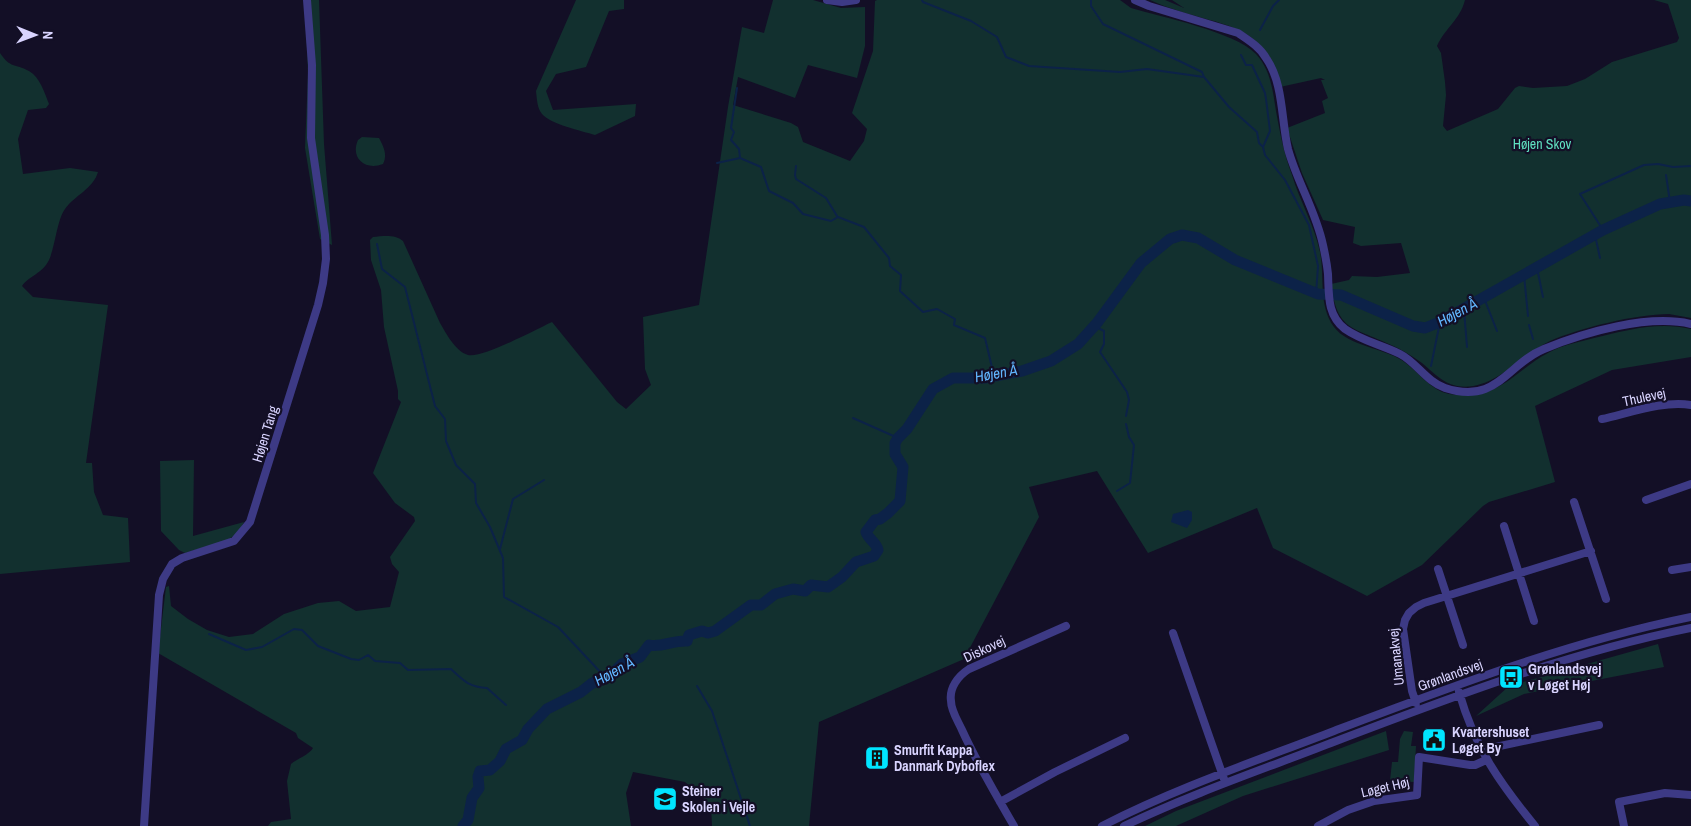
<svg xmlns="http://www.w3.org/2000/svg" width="1691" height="826" viewBox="0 0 1691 826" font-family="'Archivo Narrow',sans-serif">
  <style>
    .green { fill: #12302f }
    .water { fill: #0c2248 }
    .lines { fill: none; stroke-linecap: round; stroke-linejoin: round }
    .stream { stroke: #0c2248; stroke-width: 2 }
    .river { stroke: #0c2248; stroke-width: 11 }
    .minor { stroke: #3d3a85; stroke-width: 8 }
    .labels { text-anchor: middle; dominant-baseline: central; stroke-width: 4.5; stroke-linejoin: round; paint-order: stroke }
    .park-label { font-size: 14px; fill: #5fe0c0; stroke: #130f26 }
    .street-label { font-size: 14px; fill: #d9d4ff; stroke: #130f26 }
    .poi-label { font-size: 14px; font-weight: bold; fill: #d9d4ff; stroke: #130f26; text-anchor: start }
    .water-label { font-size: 15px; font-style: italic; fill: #62b6ff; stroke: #130f26 }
  </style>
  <rect width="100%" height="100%" fill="#130f26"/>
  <path class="green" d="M305,0H319L324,144L332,245L320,239L305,148L308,73Z
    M576,0H624V9L609,11L586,67L556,74L546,91L553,110L636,104L635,116L595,135C582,131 550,124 542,114C537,108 537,99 536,91Z
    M773,0H813L841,8L865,7V46L857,78L808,65L795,98L738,77L733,105L791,123L798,127L803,142L850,161L864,141L867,129L852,113L873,51L875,1L877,0H1120L1131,8C1162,17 1235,32 1256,54C1271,70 1273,92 1276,111C1280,133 1284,154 1292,175C1300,202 1314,224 1320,252C1325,277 1318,305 1334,327C1348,346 1384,348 1403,361C1419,372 1430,390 1449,394C1454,395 1461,395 1466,395C1502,395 1519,368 1548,353C1562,345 1579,342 1594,338C1626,330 1659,321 1691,329V357L1612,370L1535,406L1555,482L1489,502L1483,506L1422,565L1367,596L1273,548L1257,508L1148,553L1097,471L1029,487L1039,517L964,659L819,722L809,826H712L711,805L685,782L633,772L626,793L631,826H268L271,822L291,819L287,781L291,764C297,759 310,754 313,748L298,738L296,733L158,653L166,587L169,586L171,606L188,619L207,630L229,637L253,634L284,614L318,603L339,601L356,611L390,607L399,572L392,564L390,557L415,521L414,517L395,503L373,473L401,402L398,399V391L384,327L381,290L371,260L370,240L373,237C383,236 395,234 403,241L440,323C446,333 455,351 468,355C481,359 537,329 552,322L617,402L626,409L651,385L645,369L643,317L699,305L728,107L742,27L764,33Z
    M1150,0H1165L1184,8L1172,0H1465C1460,20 1445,28 1437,46L1441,53L1445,82L1446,95L1443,126L1447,131L1498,109L1515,88L1519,86L1533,88L1567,86L1585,79L1612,62L1677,42L1679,38L1668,4L1654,0H1691V318C1684,317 1676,315 1669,314C1636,314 1580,328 1550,341C1520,355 1494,392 1457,386C1442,383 1433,372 1422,363C1412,356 1401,349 1389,344C1353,327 1337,331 1331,284L1349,280L1352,276L1377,277L1410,273L1401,243L1361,246L1353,243L1355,227L1323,220L1302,173L1287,128L1325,113L1322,101L1328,98L1321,80H1325L1321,78L1280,87C1266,26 1229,27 1179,11C1169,8 1159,4 1150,0Z
    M0,53C11,69 14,63 29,71C40,77 45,94 49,104L46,108L28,110L18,139L23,174L70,168L98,172C93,189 75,195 65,209C57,220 55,247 49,260C42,274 30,275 22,286L33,297L108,305L86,463H92L94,492L103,515L128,518L130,562L0,574Z
    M362,137L379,138C383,146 388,154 383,164C365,171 350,158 358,140Z
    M194,460L193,536L244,522L238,533L226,541L185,553L179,550L161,531L160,461Z
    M1658,644L1664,667L1524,694L1476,716L1509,686Z
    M1386,731L1389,750L1243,796L1176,826H1145L1176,811Z
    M1404,731L1413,732L1411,746H1416L1414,782L1390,781L1392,762H1398L1400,739Z"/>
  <path class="water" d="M1188,510L1192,512V520L1187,528L1171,522L1173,514Z"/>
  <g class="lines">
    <path class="stream" d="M922,0L923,2L971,21L997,37L1006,57L1029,66L1120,72L1147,69L1204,77
      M1091,0V6L1103,24L1202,72L1204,77L1229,107L1257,132L1259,143L1262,146
      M1260,30L1273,6L1279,0
      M1241,55L1246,65H1252L1265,93L1266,99L1270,131L1263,147L1265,155L1285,180L1309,225L1318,266L1316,294
      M737,88L731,128L734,132L731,140L739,149L740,158L761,167L769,191L793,203L803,214L831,221L838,217L864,227L889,258L890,266L901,275L900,291L923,312L937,309L955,319L954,325L985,338L994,376
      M717,163L740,158
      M796,166L795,175L796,179L826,198L837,216
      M1666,175L1670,202
      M1603,230L1580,194L1644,165L1658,164L1673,167L1691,166
      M1595,235L1600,258
      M377,244L382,269L405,287L435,406L445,419L446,441L456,465L475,484L476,503L490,527L503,558L504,597L558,627L605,677
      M1537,268L1543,297
      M1524,275L1528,316
      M1484,298L1497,331
      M1464,310L1467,347
      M1529,325L1533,339
      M1094,326L1104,331V344L1100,352L1127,392L1129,400L1126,416
      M1431,366L1440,322
      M853,418L898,438
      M1117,491L1130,483L1134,445L1129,437L1126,424
      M500,549L513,499L544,480
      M209,634L246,650L262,647L294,629L302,630L318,646L351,659L359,660L368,655L375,661L400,663L408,670L451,669C464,681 469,687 487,688L506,705
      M697,686L712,711L750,826"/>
    <path class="river" d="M463,826L468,820L472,798L479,788L478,777L480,771L490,770L500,761L506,749L522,740L528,729L547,709L581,692L591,684L614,672L622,664L640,657L649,645C661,648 673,640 687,641L689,635L702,631L708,633L715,631L751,605H761L775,594L793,589L805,591L811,585L828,587L842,577L856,562L874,556L878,550C876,542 869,540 866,532L875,520L880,519L888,513L900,501L903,467L895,454V443L898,438L907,429L933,389L953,378H985L1022,371L1051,361L1078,344L1097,323L1141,263L1170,239L1182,235L1198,238L1235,260L1318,294L1341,295L1413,326L1425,328L1440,322L1603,230L1660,204L1684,200L1691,201"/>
    <path class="minor" d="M827,0L842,2L856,0
      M1135,0L1149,6L1238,33C1248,40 1260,47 1266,58C1284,84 1281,120 1288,149C1297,182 1316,211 1323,245C1325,254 1327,264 1328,274C1329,295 1327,315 1345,329C1362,341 1382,345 1400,354C1416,362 1427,382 1445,388C1497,405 1507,364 1544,349C1585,332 1648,314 1691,324
      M1602,419C1629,413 1665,400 1691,405
      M1646,500L1691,484
      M1574,502L1606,599
      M1504,526L1534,621
      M1438,569L1463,645
      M1672,570L1691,567
      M1173,633L1224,779
      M1459,692C1475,748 1499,782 1535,826
      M1416,703L1412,691L1403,629L1405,620L1409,613L1416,607L1424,603L1591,551
      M1481,750L1599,725
      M1000,802L1055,772L1125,738
      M144,826L159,595L163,579L172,564L182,558L234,541L250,522L318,305L323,283L326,259L325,235L311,138L312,65L307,0
      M1014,826C996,795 977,763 962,730C958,721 951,711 951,701C949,688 958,676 969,669L1066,626
      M1102,826C1176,788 1256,761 1334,731C1451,687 1568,642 1691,617
      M1124,826C1191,794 1261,770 1331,743C1449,698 1567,653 1691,628
      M1318,826L1348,810L1374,801L1417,795L1419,757L1470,765H1475L1486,760
      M1624,826L1619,802L1665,793L1691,795"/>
  </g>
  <defs>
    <symbol id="bus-square" viewBox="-11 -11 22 22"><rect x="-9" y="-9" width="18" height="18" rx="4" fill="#00e5ff" stroke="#130f26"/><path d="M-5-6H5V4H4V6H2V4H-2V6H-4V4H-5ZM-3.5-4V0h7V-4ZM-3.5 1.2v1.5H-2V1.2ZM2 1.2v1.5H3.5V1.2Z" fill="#111"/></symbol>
    <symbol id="civic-square" viewBox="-11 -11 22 22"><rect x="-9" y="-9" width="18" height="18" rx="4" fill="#00e5ff" stroke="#130f26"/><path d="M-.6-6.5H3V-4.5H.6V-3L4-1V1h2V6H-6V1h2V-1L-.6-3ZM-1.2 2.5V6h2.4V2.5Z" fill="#111"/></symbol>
    <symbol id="building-square" viewBox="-11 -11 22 22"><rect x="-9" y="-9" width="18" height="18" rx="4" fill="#00e5ff" stroke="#130f26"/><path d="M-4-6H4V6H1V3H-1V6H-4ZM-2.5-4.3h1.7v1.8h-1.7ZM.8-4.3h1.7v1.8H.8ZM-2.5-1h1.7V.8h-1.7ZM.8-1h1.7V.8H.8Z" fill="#111"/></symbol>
    <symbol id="school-square" viewBox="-11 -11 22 22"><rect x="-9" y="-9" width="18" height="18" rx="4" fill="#00e5ff" stroke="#130f26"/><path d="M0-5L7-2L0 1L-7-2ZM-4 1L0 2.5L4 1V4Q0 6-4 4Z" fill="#111"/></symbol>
  </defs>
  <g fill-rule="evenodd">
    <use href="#bus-square" x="1497" y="663" width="28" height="28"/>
    <use href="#civic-square" x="1420" y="726" width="28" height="28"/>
    <use href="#building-square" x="863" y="744" width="28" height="28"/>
    <use href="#school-square" x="651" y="785" width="28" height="28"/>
  </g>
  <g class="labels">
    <g class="park-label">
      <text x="1542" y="144">Højen Skov</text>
    </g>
    <g class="street-label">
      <text transform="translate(1644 397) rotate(-12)">Thulevej</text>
      <text transform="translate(265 434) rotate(-73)">Højen Tang</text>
      <text transform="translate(984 649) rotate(-25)">Diskovej</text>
      <text transform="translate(1396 657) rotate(-96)">Umanakvej</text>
      <text transform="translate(1450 675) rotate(-20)">Grønlandsvej</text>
      <text transform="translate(1385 787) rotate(-13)">Løget Høj</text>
    </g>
    <g class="poi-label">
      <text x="1528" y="669">Grønlandsvej<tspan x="1528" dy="16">v Løget Høj</tspan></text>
      <text x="1452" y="732">Kvartershuset<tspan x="1452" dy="16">Løget By</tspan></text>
      <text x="894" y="750">Smurfit Kappa<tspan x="894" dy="16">Danmark Dyboflex</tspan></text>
      <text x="682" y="791">Steiner<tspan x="682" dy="16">Skolen i Vejle</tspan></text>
    </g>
    <g class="water-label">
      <text transform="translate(1457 312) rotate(-28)">Højen Å</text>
      <text transform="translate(996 373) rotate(-10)">Højen Å</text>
      <text transform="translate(614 671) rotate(-29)">Højen Å</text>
    </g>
  </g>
  <g transform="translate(35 35) rotate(91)" stroke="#130f26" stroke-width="4" paint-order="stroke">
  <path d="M0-4L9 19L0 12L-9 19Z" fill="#d9d4ff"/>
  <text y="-8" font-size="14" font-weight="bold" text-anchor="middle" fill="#d9d4ff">N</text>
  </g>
</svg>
